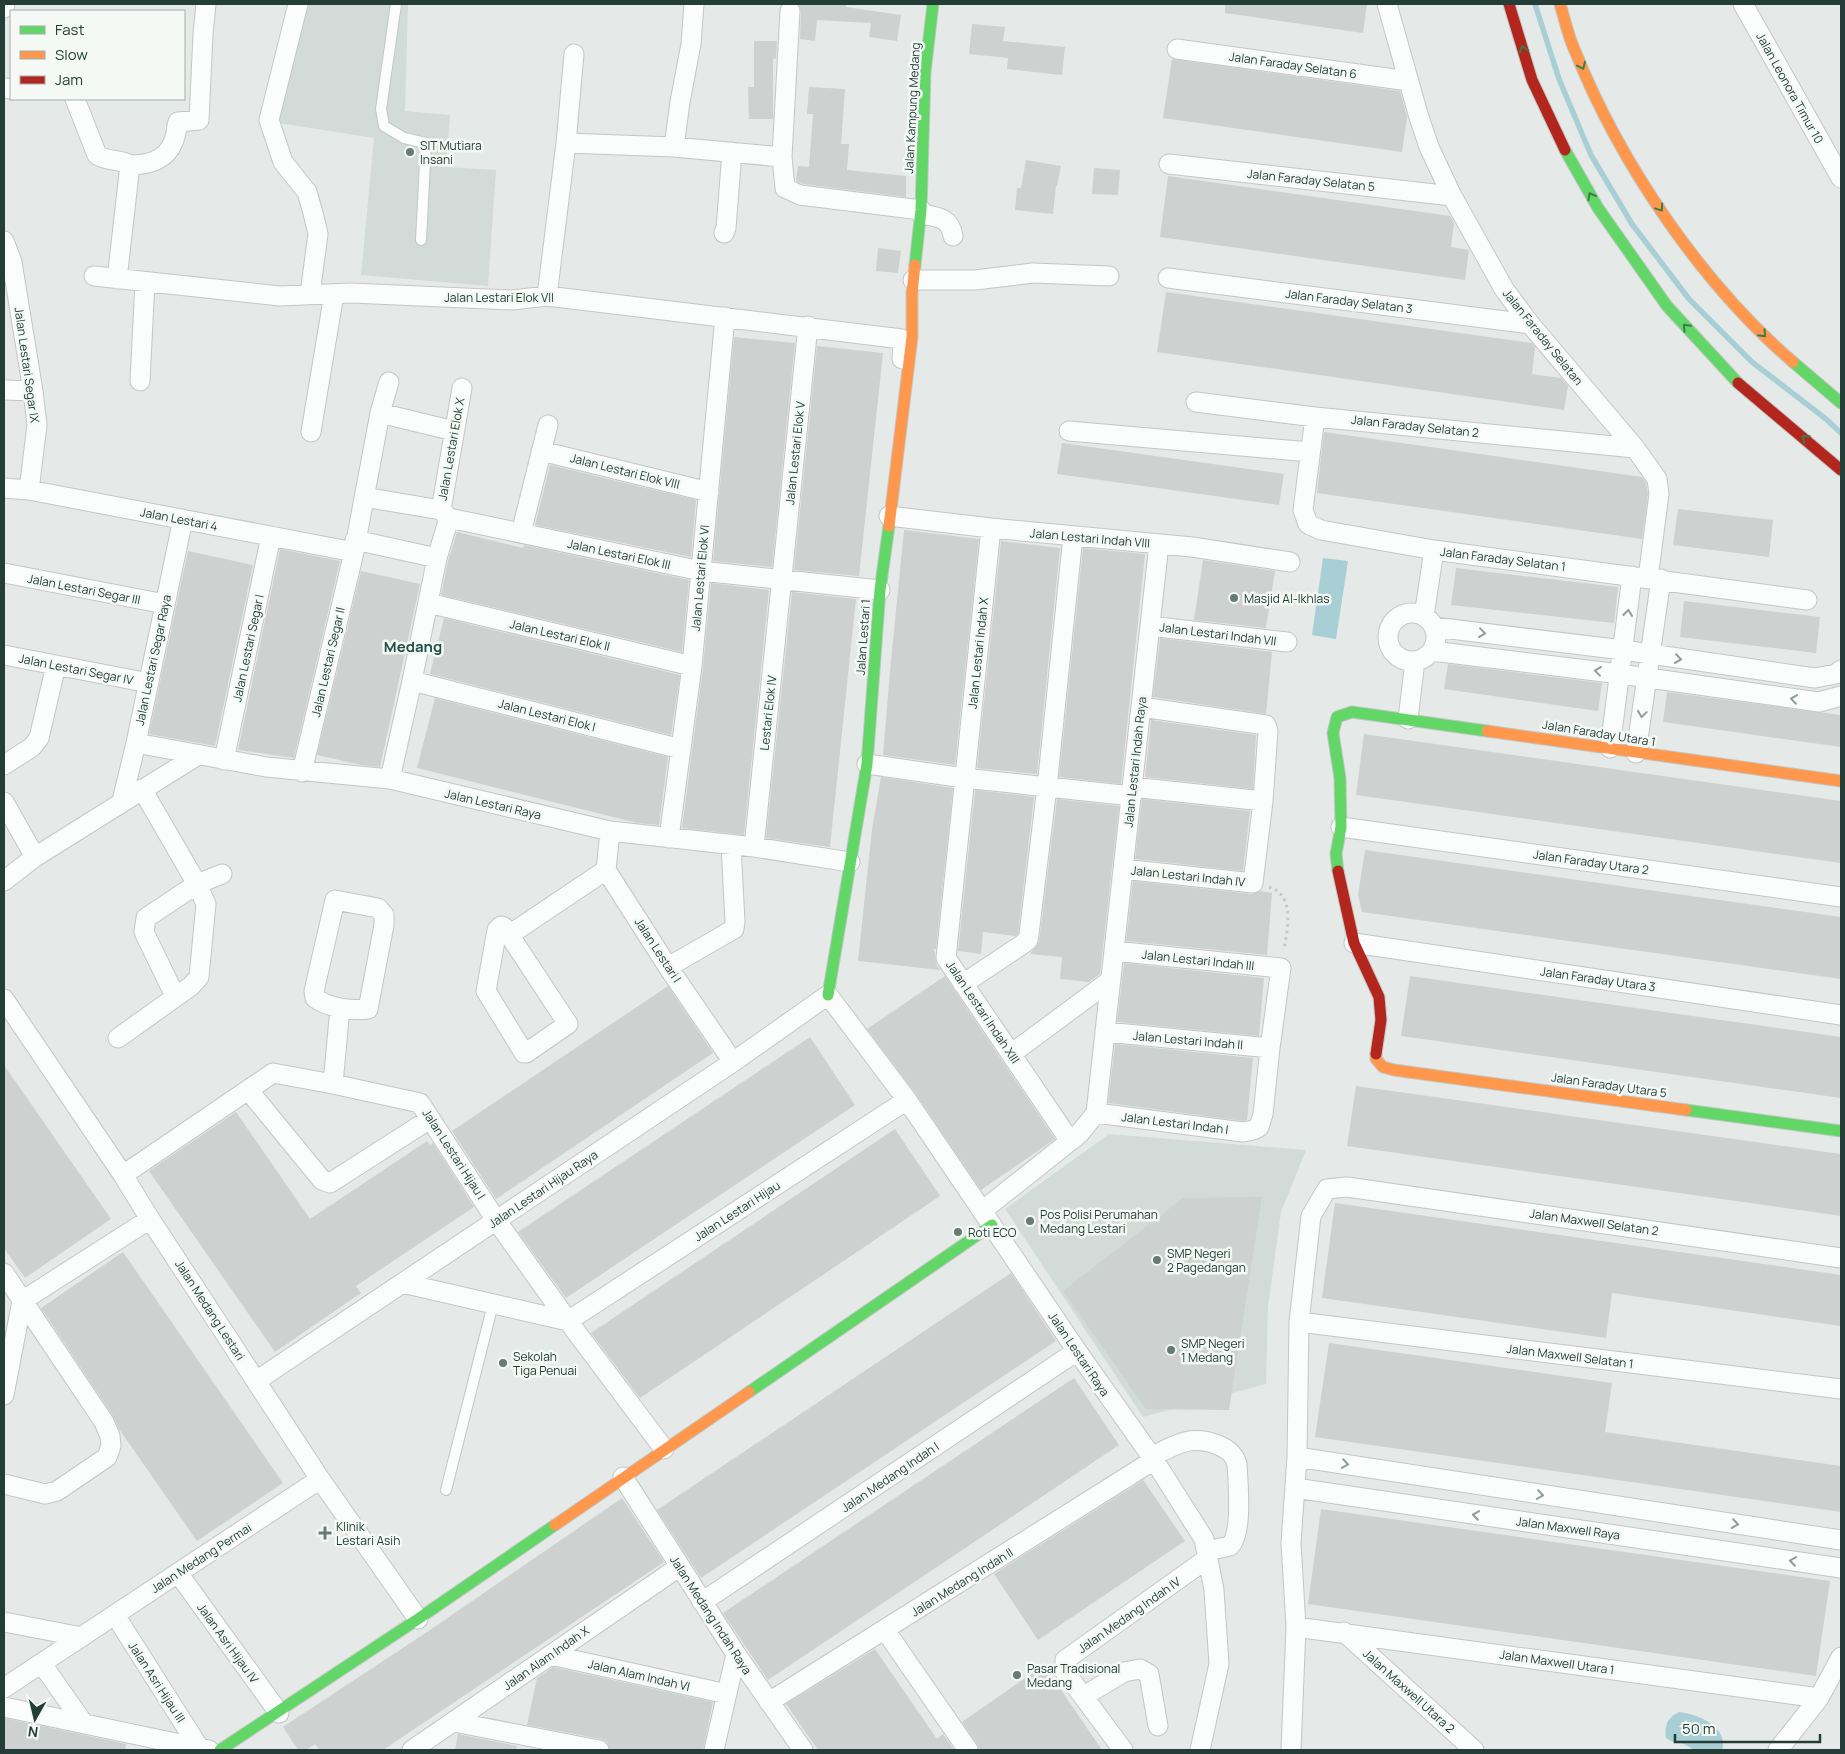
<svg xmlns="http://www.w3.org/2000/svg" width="1845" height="1754" viewBox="0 0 1845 1754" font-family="Manrope,sans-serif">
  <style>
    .built { fill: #d3dbd8 }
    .water { fill: #a8ced6 }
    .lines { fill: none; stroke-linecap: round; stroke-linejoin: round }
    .stream { stroke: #a8ced6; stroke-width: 5.5 }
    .building { fill: #cdd1d0 }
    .lane-casing { stroke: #c2c7c5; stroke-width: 12 }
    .street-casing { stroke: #c2c7c5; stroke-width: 21 }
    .fast-casing { stroke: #c1c8c5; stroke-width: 13 }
    .slow-casing { stroke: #c1c8c5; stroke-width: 13 }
    .jam-casing { stroke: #c1c8c5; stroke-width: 13 }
    .path { stroke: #c2cac7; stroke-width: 3; stroke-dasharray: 2.5 4; stroke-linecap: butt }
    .lane { stroke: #fbfcfc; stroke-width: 10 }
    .street { stroke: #fbfcfc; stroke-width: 19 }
    .fast { stroke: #63d668; stroke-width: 11 }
    .slow { stroke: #ff974d; stroke-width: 11 }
    .jam { stroke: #b3261e; stroke-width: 11 }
    .oneway { stroke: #3d7a4b }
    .oneway2 { stroke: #909c9a }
    .poi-dot { fill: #687a75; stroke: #f4f9f6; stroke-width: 2 }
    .labels { text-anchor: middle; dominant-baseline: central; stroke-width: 5; stroke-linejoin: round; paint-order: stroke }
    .street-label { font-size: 12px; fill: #243d37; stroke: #f4f9f6 }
    .poi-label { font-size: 12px; fill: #243d37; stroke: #f4f9f6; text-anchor: start }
    .quarter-label { font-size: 15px; font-weight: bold; fill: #204e45; stroke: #f4f9f6 }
  </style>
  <rect width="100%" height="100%" fill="#e5eae8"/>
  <path class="built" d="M295,4H408L405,111L450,115L446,167L496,170L488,286L361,275L374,138L272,122Z
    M1109,1134L1306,1150L1281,1212L1268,1307L1266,1384L1143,1417L1005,1209Z"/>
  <path class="water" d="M1323,558L1348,561L1336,639L1312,635Z
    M1679,1712C1698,1714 1729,1727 1722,1750H1694L1684,1744L1673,1742L1666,1738C1664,1725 1668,1717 1679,1712Z"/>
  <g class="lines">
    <path class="stream" d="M1535,4L1559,79L1591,155L1632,224L1689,299L1752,362L1826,419L1841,433"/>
  </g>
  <path class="building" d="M798,4H846V7L901,15L897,41L869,37L871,23L817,20L815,41L800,39L801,12Z
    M1225,4H1367L1363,33L1225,13Z
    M972,24L1005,27L1003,41L1065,47L1062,75L1007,69L1008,58L969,54Z
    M754,41H777L776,59L773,58V119H749L748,87H754Z
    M1172,59L1400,91L1407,117L1402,152L1163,118Z
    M809,87L845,89L841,144H849L847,170L906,176V197L803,184L796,181L798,166L809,167L813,114H807Z
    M1026,160L1061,166L1057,186H1056L1053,214L1015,210L1017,188H1021Z
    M1094,168L1120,170L1118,195L1092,194Z
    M1168,176L1450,216L1454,223L1451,247L1469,250L1465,280L1160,237Z
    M878,248L901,251L898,273L876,271Z
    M1166,292L1532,343L1535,348L1532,374L1561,378L1568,386L1564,410L1157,352Z
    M734,337L795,343L772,567L713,561Z
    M817,346L883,353L859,576L794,570Z
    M1324,432L1642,477L1646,483L1648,494L1642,539L1317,493Z
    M1062,443L1284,474L1279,505L1057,474Z
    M550,465L696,500L691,557L535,525Z
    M1678,509L1773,520L1769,557L1673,545Z
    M904,530L979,539L955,765L883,755L890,671Z
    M457,532L523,548L524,545L689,580L682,652L441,595L448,561Z
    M1001,541L1060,548L1037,774L977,768Z
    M1083,548L1145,554L1121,784L1059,777Z
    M280,549L340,561L294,758L238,750Z
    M188,551L253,565L215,746L149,734Z
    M1203,560L1275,571L1266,628L1194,620Z
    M1456,568L1618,587L1614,623L1451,605Z
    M361,571L420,584L380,767L361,765L317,755Z
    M711,583L769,590L744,835L682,828L703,667Z
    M792,592L856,599L830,847L766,838Z
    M1684,601L1820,617L1816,653L1680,637Z
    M444,618L680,675L671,735L430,674Z
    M1160,638L1272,652L1266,714L1153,697Z
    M1448,664L1602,683L1598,711L1444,689Z
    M1667,692L1841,715V747L1663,722Z
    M435,698L668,757L659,825L637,823L417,768Z
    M1151,720L1256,735L1253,789L1145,777Z
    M1364,734L1841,801V863L1356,795Z
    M881,777L953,788L936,949H933L935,952L936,964L940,970L858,961L872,829Z
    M975,790L1034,797L1018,934L1015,936L983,932L981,954L958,951Z
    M1057,799L1119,806L1100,974L1089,982L1060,979L1062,957L1030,954L1039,942Z
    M1142,799L1250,811L1243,871L1135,859Z
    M1365,850L1841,917V979L1362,912L1358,895Z
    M1133,881L1252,894L1260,891L1272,893L1267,955L1126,941Z
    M1124,963L1264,978L1259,1036L1117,1022Z
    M945,976L1055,1139L981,1190L916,1094L867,1029Z
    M1410,976L1841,1037V1098L1401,1036Z
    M668,986L713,1053L496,1199L452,1131Z
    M810,1037L855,1105L566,1298L518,1232Z
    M1115,1044L1253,1058L1247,1120L1243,1121L1108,1103Z
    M4,1065L111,1219L25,1278L4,1248Z
    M1356,1086L1841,1154V1216L1347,1146Z
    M236,1112L310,1219L427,1141L430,1145L433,1143L474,1207L356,1286L361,1293L275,1352L149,1171Z
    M895,1129L940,1196L640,1398L591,1333Z
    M1262,1197L1229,1410L1146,1409L1063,1291L1183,1198Z
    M1335,1203L1841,1275V1326L1612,1293L1606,1338L1322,1298Z
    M123,1252L283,1483L197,1541L119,1429L113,1416L41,1308Z
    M1011,1273L1056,1341L701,1578L657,1510Z
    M1329,1343L1612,1383L1605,1432L1841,1466V1512L1315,1437Z
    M1074,1378L1119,1445L768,1680L723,1613Z
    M1143,1480L1185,1541L1038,1640L994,1574Z
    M622,1498L664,1562L383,1750H320L315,1744L306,1750H298L283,1727L427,1632Z
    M1321,1509L1830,1581L1816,1676L1308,1604Z
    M875,1649L937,1739L943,1734L954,1750H818L786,1704Z
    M1044,1665L1102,1750H979L977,1744L962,1722Z
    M553,1667L713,1702L703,1750H610L607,1742L601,1739L527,1725L537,1678Z
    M4,1718L126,1744L125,1750H4Z
    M458,1734L517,1746L516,1750H455Z"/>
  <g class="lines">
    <defs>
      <path id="lane" d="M396,4L381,109L384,126L404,138L426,143L421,240
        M446,1490L493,1304"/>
      <path id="street" d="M298,4L269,120L283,162L307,192L313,213L318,234L310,294
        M1387,4L1418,114L1429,147L1452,196L1504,289L1530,324L1635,448L1657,479L1659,494L1648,578
        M1743,4L1841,178
        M4,8L5,4
        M790,11L782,157L785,188L800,195L921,210
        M1177,49L1409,81
        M4,88L11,89
        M75,99L97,155C108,162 121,159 130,165L117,279
        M566,143L674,147L680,102L691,44L694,4
        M674,147L782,157
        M1169,164L1452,196
        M130,165C153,165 171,158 176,133C177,128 176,126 178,122L199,120L203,34L206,4
        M921,214C937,217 950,217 953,236
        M724,233L726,228L732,152
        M4,241L12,262L33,391L37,425L29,490
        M94,276L280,296L351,293L512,300L547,296L902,339L903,340L902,359
        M1168,278L1530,324
        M913,280H975L1033,273L1109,276
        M547,296L566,143L574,54
        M140,381L145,282
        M4,390L33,391
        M1196,402L1315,417L1635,448
        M380,413L454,431
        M1315,417L1303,510L1308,524L1321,530L1434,550L1807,600
        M1069,431L1310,452
        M311,432L334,294
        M541,451L709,492
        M4,488L29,490L354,552
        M364,497L441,510L449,518L701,571L880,590
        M441,510L462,388
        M889,516L991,528L1192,547L1290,562
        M991,528L946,958L1070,1141
        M521,533L548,425
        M355,540L437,558
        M4,573L165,604
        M428,603L692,666
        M1388 637a24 24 0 1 1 48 0a24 24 0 1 1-48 0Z
        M1424,616L1434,550
        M1150,626L1287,642
        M1434,627L1623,650L1815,678L1836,674L1841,670
        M1432,651L1620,674L1819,702L1841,696
        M4,655L149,683
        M412,681L681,749
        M1408,719L1415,661
        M136,743L266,767L390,779L610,831L754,847L850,862
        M1610,748L1632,576
        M1636,753L1661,579
        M224,760L271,536
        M867,764L964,778L1132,796
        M4,765L32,747L39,738L56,665
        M302,772L354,552L380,413L389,382
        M390,779L412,681L437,558L449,518
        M1132,787L1263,801
        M122,801L136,743L183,519
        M4,802L35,857
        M1341,827L1841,897
        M610,831L606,870L668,967L733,1062
        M669,838L692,666L725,317
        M754,847L808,326
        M1123,869L1253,883L1263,801L1268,731L1266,725L1141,707
        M4,881L35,857L198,755
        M335,900L378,908L384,915V925L368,1009C351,1011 329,1008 315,998L314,991Z
        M501,926L504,927L568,1024L526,1053H524L486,991L497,930Z
        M509,935L606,870
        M1354,943L1841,1015
        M668,967L734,929L735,922L731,845
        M963,984L1023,944L1028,940L1029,934L1047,787L1073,536
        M175,996L144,932L146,918L197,884L222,874
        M4,999L123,1175L150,1219L320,1479L418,1619
        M1106,1032L1270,1048
        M118,1038L191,986L199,977L206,904L197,884L142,789
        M1011,1054L1111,980
        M333,1084L340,1008
        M249,1091L322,1180L330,1183L430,1119
        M1096,1113L1243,1132L1253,1130L1259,1127L1263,1114L1270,1048L1281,968L1114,951
        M123,1175L273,1073L333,1084L420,1103L496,1220L568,1321L664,1449
        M982,1211L1079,1134L1096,1113L1159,544
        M4,1273L104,1422L110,1436L111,1446L107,1457L57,1491L45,1494L4,1484
        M402,1283L568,1321L907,1100
        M1299,1322L1841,1389
        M256,1381L733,1062L828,995L907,1100L1077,1351L1154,1460L1204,1539L1214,1590L1219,1664L1200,1750
        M4,1395L22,1301L150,1219
        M1151,1457C1175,1445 1191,1434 1218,1445C1228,1449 1234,1454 1237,1464C1238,1483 1243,1533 1230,1546L1207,1551
        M1297,1457L1841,1540
        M623,1477L736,1654L803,1750
        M1295,1488L1841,1568
        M178,1573L279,1713
        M702,1602L1077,1351
        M115,1615L200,1749
        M4,1622L82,1637
        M1296,1627L1819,1698
        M885,1630L968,1750
        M1344,1632L1474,1750
        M551,1655L727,1694
        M42,1664L84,1724
        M4,1688L320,1479
        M1084,1696L1124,1672L1140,1669L1149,1674L1158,1726
        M769,1702L1154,1460
        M4,1707L209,1750
        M454,1722L599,1750
        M412,1750L679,1567
        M714,1750L736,1654
        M1123,1750L1065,1672V1660L1208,1558
        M1291,1750L1296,1627L1291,1543L1297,1457L1299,1322L1311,1216L1327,1189L1347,1187L1841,1258
        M1778,1750L1819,1698L1841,1657"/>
      <path id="fast" d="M1565,150L1598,208L1667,306L1738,383
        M915,265L921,210L925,72L933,4
        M1793,362L1841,403
        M1338,871L1336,854L1341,827L1340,778L1333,733L1337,717L1352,712L1487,731
        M828,995L867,764L880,590L889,526
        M1686,1110L1841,1131
        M749,1392L992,1225
        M220,1750L418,1619L555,1525"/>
      <path id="slow" d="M1560,4C1565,20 1568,36 1575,51C1620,163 1701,283 1793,362
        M889,526L912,337V293L915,265
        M1487,731L1841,781
        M1376,1054V1059L1383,1067L1394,1070L1686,1110
        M555,1525L749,1392"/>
      <path id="jam" d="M1509,4L1532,80L1565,150
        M1738,383L1841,470
        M1338,871L1354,943L1379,997L1381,1020L1376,1054"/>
    </defs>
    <use href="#lane" class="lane-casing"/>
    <use href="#street" class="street-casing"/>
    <use href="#fast" class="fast-casing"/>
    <use href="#slow" class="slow-casing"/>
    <use href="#jam" class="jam-casing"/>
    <path class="path" d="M1269,887C1296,895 1287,930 1284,950"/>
    <use href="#lane" class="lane"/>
    <use href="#street" class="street"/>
    <use href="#fast" class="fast"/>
    <use href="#slow" class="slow"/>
    <use href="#jam" class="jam"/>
  </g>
  <defs><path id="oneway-chevron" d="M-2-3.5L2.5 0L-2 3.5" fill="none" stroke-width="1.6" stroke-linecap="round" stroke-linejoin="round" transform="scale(1.25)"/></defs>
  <g class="oneway">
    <use href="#oneway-chevron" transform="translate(1523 49) rotate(-107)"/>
    <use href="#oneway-chevron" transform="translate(1582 66) rotate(65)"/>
    <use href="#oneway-chevron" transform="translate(1591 196) rotate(-120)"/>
    <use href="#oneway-chevron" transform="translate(1660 208) rotate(56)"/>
    <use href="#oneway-chevron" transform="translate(1686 327) rotate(-133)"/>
    <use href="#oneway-chevron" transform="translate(1763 334) rotate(47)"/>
    <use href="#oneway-chevron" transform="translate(1805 438) rotate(-141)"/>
  </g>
  <g class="oneway2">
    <use href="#oneway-chevron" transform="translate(1628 613) rotate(-83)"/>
    <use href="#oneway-chevron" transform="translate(1482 633) rotate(7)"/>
    <use href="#oneway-chevron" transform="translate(1678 659) rotate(8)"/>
    <use href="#oneway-chevron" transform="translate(1598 671) rotate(-173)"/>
    <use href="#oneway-chevron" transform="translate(1794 699) rotate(-172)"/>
    <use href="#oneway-chevron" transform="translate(1642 714) rotate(98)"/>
    <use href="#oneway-chevron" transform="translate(1345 1464) rotate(9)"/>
    <use href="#oneway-chevron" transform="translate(1540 1495) rotate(9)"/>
    <use href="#oneway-chevron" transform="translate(1476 1515) rotate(-172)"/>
    <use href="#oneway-chevron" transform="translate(1735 1524) rotate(9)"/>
    <use href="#oneway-chevron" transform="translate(1793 1561) rotate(-172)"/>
  </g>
  <g class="poi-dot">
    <circle cx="410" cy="152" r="5"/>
    <circle cx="1234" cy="598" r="5"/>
    <circle cx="1030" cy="1221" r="5"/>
    <circle cx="958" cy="1232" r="5"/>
    <circle cx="1157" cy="1260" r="5"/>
    <circle cx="1171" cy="1350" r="5"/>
    <circle cx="503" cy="1363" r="5"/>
    <path d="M322.5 1525.5h5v5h5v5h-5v5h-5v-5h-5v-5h5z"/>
    <circle cx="1017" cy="1675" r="5"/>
  </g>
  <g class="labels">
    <g class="street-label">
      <text transform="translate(1293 65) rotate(8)">Jalan Faraday Selatan 6</text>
      <text transform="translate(1790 88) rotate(61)">Jalan Leonora Timur 10</text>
      <text transform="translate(912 108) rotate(-87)">Jalan Kampung Medang</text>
      <text transform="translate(1311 180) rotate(6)">Jalan Faraday Selatan 5</text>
      <text x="499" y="297">Jalan Lestari Elok VII</text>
      <text transform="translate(1349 301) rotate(7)">Jalan Faraday Selatan 3</text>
      <text transform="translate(1543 337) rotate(51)">Jalan Faraday Selatan</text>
      <text transform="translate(27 365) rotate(82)">Jalan Lestari Segar IX</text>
      <text transform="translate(1415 426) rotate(6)">Jalan Faraday Selatan 2</text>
      <text transform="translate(451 449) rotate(-80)">Jalan Lestari Elok X</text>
      <text transform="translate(795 453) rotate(-84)">Jalan Lestari Elok V</text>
      <text transform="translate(625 471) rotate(14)">Jalan Lestari Elok VIII</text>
      <text transform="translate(179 519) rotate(11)">Jalan Lestari 4</text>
      <text transform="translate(1090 538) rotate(5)">Jalan Lestari Indah VIII</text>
      <text transform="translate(619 554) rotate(12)">Jalan Lestari Elok III</text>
      <text transform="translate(1503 559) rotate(7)">Jalan Faraday Selatan 1</text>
      <text transform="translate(700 578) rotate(-85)">Jalan Lestari Elok VI</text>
      <text transform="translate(84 589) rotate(11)">Jalan Lestari Segar III</text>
      <text transform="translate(1218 634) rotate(7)">Jalan Lestari Indah VII</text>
      <text transform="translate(560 635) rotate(13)">Jalan Lestari Elok II</text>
      <text transform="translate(863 637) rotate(-86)">Jalan Lestari 1</text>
      <text transform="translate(248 648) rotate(-78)">Jalan Lestari Segar I</text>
      <text transform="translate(978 653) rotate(-84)">Jalan Lestari Indah X</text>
      <text transform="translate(153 660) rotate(-78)">Jalan Lestari Segar Raya</text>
      <text transform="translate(328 662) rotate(-77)">Jalan Lestari Segar II</text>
      <text transform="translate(76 669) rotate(11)">Jalan Lestari Segar IV</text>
      <text transform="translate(768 713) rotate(-84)">Lestari Elok IV</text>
      <text transform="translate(547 715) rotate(14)">Jalan Lestari Elok I</text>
      <text transform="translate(1599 733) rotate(9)">Jalan Faraday Utara 1</text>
      <text transform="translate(1135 762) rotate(-84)">Jalan Lestari Indah Raya</text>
      <text transform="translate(493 804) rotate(13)">Jalan Lestari Raya</text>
      <text transform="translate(1591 862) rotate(8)">Jalan Faraday Utara 2</text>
      <text transform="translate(1188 876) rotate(6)">Jalan Lestari Indah IV</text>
      <text transform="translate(658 950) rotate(57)">Jalan Lestari I</text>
      <text transform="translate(1198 960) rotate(6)">Jalan Lestari Indah III</text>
      <text transform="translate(1598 979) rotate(8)">Jalan Faraday Utara 3</text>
      <text transform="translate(983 1012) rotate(56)">Jalan Lestari Indah XIII</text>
      <text transform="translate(1188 1040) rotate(5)">Jalan Lestari Indah II</text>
      <text transform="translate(1609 1085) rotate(8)">Jalan Faraday Utara 5</text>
      <text transform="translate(1175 1123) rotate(7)">Jalan Lestari Indah I</text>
      <text transform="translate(454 1154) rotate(57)">Jalan Lestari Hijau I</text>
      <text transform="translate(543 1189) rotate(-34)">Jalan Lestari Hijau Raya</text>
      <text transform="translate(737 1211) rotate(-33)">Jalan Lestari Hijau</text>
      <text transform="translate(1594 1222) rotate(8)">Jalan Maxwell Selatan 2</text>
      <text transform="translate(210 1310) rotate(57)">Jalan Medang Lestari</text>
      <text transform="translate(1079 1354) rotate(56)">Jalan Lestari Raya</text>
      <text transform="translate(1570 1356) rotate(7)">Jalan Maxwell Selatan 1</text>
      <text transform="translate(890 1477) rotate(-34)">Jalan Medang Indah I</text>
      <text transform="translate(1568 1528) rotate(8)">Jalan Maxwell Raya</text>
      <text transform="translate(201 1558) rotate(-33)">Jalan Medang Permai</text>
      <text transform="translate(962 1582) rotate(-32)">Jalan Medang Indah II</text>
      <text transform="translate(711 1615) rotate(57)">Jalan Medang Indah Raya</text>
      <text transform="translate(1129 1615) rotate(-35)">Jalan Medang Indah IV</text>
      <text transform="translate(228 1643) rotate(54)">Jalan Asri Hijau IV</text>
      <text transform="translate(546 1658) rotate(-35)">Jalan Alam Indah X</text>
      <text transform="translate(1557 1662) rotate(8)">Jalan Maxwell Utara 1</text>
      <text transform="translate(639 1675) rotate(13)">Jalan Alam Indah VI</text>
      <text transform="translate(157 1682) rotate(57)">Jalan Asri Hijau III</text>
      <text transform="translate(1409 1691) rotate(42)">Jalan Maxwell Utara 2</text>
    </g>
    <g class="poi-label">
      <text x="420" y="145">SIT Mutiara<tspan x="420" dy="14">Insani</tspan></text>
      <text x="1244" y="598">Masjid Al-Ikhlas</text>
      <text x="1040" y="1214">Pos Polisi Perumahan<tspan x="1040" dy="14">Medang Lestari</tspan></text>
      <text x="968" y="1232">Roti ECO</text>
      <text x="1167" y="1253">SMP Negeri<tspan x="1167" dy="14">2 Pagedangan</tspan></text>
      <text x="1181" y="1343">SMP Negeri<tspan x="1181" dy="14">1 Medang</tspan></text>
      <text x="513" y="1356">Sekolah<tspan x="513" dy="14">Tiga Penuai</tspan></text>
      <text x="336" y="1526">Klinik<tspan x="336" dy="14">Lestari Asih</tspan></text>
      <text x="1027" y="1668">Pasar Tradisional<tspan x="1027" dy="14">Medang</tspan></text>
    </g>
    <g class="quarter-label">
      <text x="413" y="646">Medang</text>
    </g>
  </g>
  <rect width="1845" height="1754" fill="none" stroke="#243d37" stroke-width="10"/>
  <rect x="10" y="10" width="175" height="90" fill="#f4f9f6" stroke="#a1aeaa"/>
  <rect x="20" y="26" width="25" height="8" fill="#63d668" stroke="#a1aeaa"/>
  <text x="55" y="35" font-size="15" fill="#243d37">Fast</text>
  <rect x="20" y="51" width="25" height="8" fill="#ff974d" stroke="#a1aeaa"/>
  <text x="55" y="60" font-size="15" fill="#243d37">Slow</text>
  <rect x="20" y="76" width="25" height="8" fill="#b3261e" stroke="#a1aeaa"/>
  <text x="55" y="85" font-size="15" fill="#243d37">Jam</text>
  <g transform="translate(35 1719) rotate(188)" stroke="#f4f9f6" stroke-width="4" paint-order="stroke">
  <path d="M0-4L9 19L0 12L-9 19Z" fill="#243d37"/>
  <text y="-8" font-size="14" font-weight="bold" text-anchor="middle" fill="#243d37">N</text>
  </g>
  <path d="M1675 1734v8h145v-8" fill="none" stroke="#243d37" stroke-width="2.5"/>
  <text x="1682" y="1734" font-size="15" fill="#243d37" stroke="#f4f9f6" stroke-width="4" paint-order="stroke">50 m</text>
</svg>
